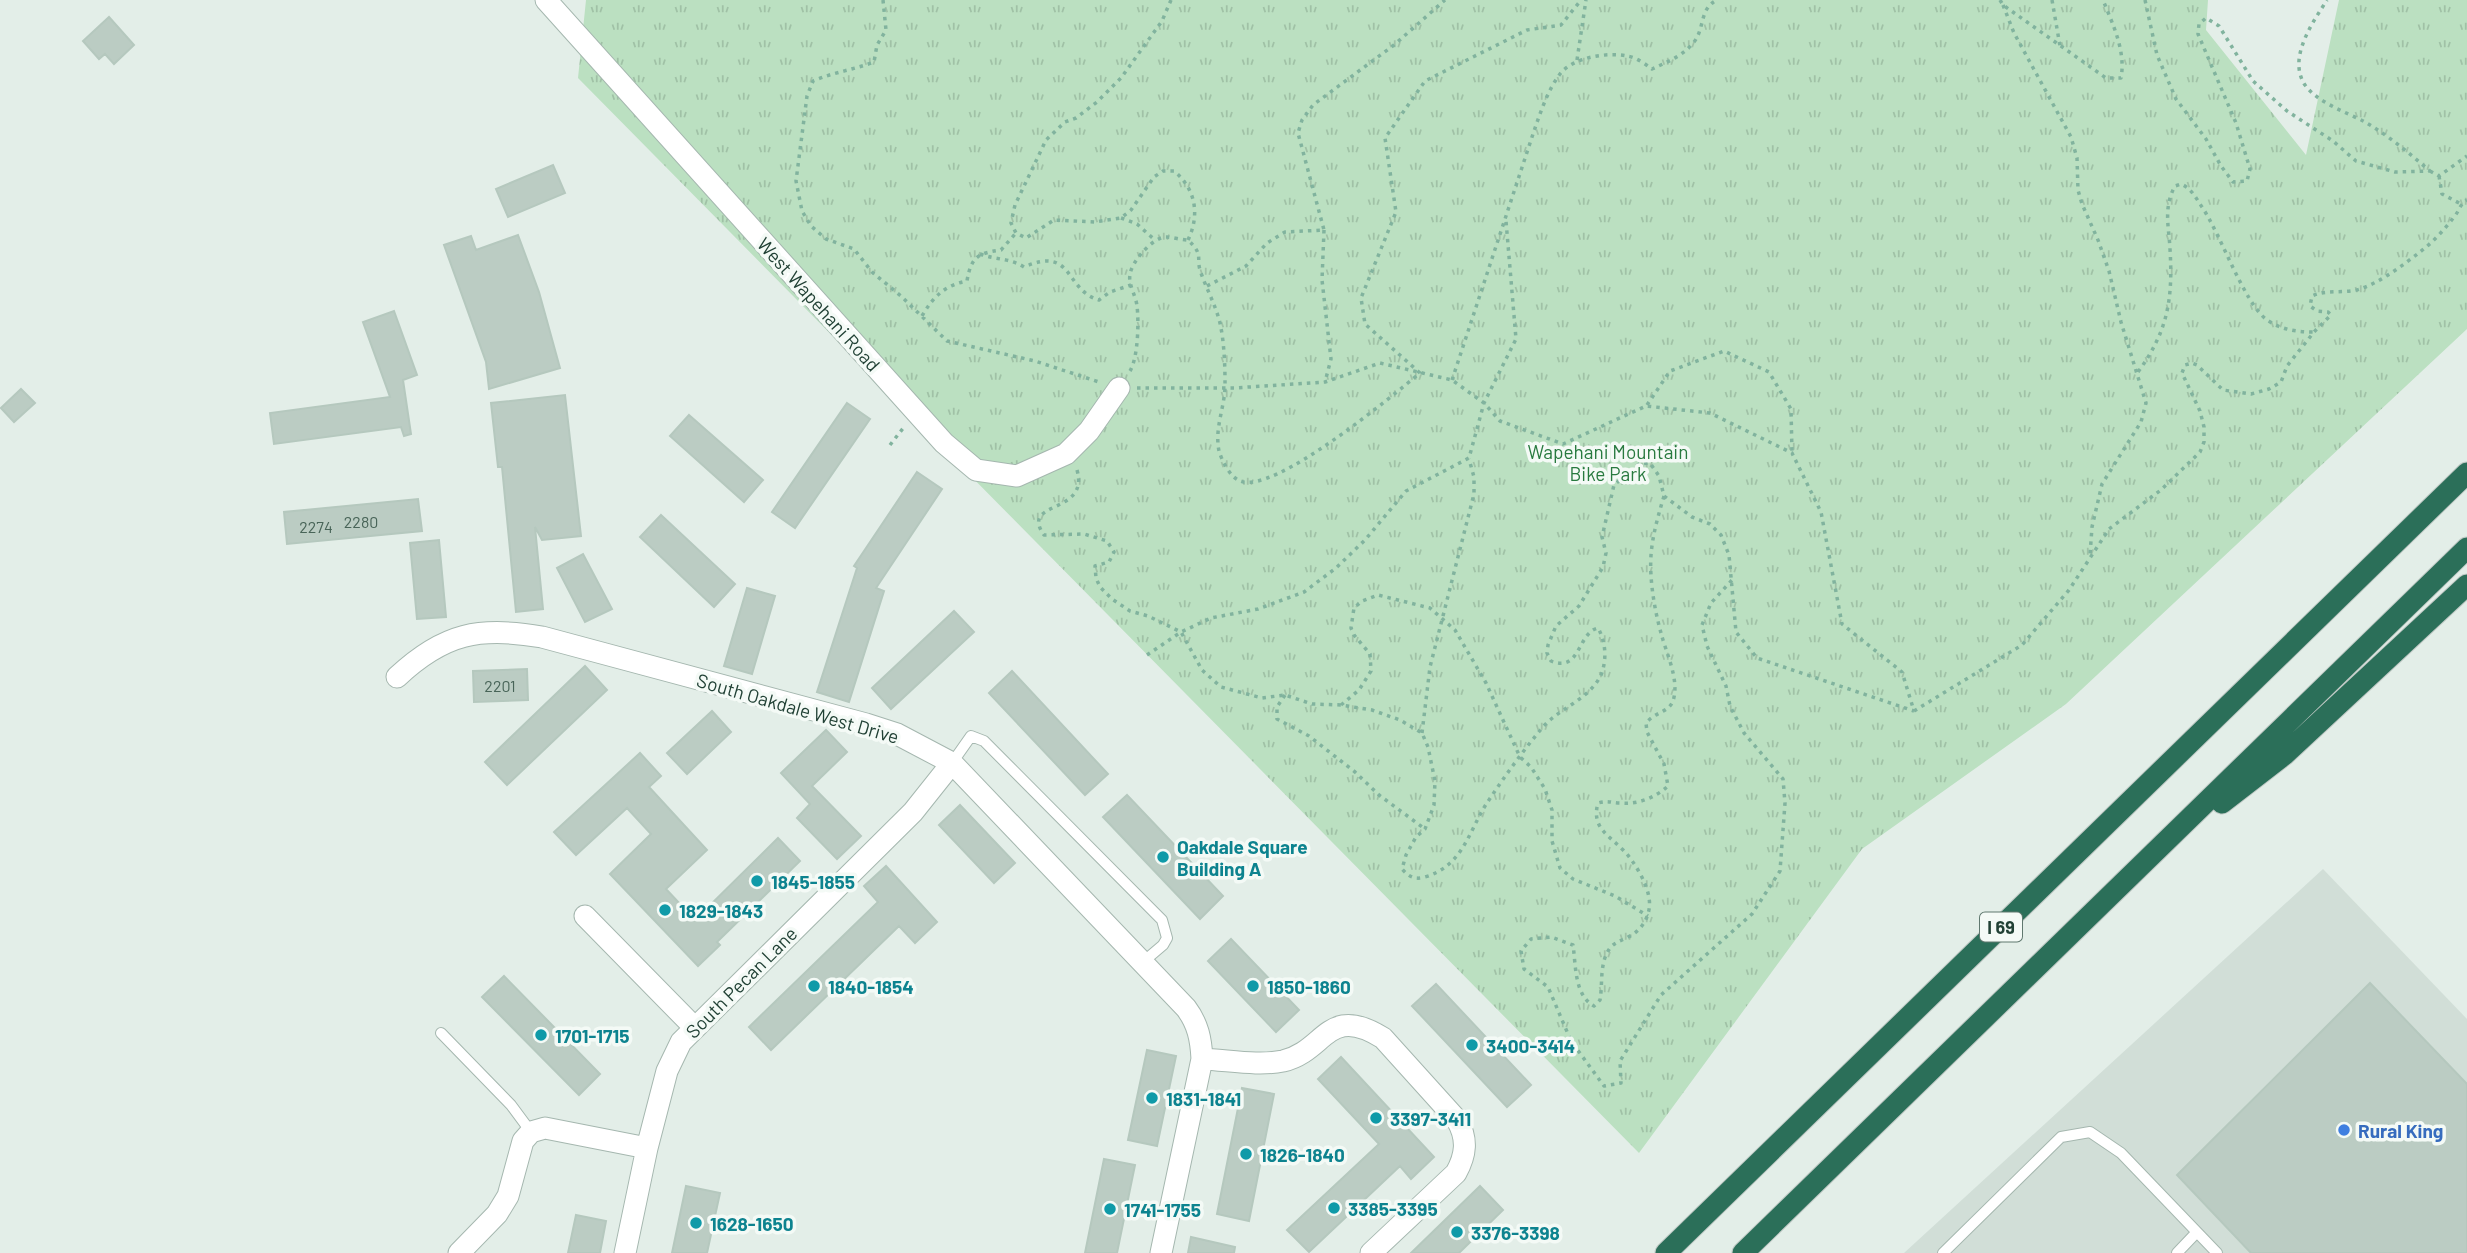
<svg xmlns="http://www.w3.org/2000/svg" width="2467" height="1253" viewBox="0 0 2467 1253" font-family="Barlow,sans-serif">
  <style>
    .built { fill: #d1ded7 }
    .grass { fill: url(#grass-tufts) }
    .building { fill: #bbccc3; stroke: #b5c8be; stroke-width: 2 }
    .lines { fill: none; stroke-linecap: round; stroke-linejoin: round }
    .service-casing { stroke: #a5b7af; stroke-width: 12 }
    .minor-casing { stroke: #a5b7af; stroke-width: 23 }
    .motorway-casing { stroke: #c1cac6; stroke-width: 23 }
    .path { stroke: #81b39e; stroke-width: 3.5; stroke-dasharray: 3.5 5; stroke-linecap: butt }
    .service { stroke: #fff; stroke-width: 10 }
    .minor { stroke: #fff; stroke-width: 21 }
    .motorway { stroke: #2b6f59; stroke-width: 21 }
    .culture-dot { fill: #0f9aa8; stroke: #f4faf6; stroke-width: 2.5 }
    .shop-dot { fill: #3f7fe0; stroke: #f4faf6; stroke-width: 2.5 }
    .labels { text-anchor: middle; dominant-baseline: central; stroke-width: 7; stroke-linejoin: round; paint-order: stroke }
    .number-label { font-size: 16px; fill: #486458 }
    .shield { fill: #f4faf6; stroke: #60786f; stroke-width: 2 }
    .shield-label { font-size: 18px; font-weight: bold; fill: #214135 }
    .street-label { font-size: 19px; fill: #214135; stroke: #f4faf6 }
    .park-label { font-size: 19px; fill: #287a3f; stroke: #f4faf6 }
    .culture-label { font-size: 19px; font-weight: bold; fill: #0d838f; stroke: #f4faf6; text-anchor: start }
    .shop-label { font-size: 19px; font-weight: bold; fill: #366cbe; stroke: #f4faf6; text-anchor: start }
  </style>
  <defs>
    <pattern id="grass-tufts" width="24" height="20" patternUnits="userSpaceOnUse" patternTransform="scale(1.75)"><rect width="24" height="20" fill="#bbe0c1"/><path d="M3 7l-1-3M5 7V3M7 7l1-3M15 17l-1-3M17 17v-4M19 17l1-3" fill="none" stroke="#a0c1a6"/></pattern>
  </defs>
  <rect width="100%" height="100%" fill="#e3eee8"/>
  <path class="built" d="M2323,869L2467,1019V1253H1904Z"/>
  <path class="grass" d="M586,0H2208L2206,30L2306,155L2339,0H2467V329L2066,704L1862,849L1639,1153L578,78Z"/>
  <path class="building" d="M109,17L134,45L114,64L105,54L99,59L83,41Z
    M553,165L565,193L508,217L496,189Z
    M518,235L539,292L560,368L489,389L486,362L444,245L471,236L476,250Z
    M394,311L417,375L403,380L411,434L404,436L401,427L274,444L270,413L390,397L363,322Z
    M21,389L35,403L14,422L1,408Z
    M565,395L581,536L542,540L535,527L543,609L516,612L502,467H498L491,403Z
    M847,403L870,419L795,528L772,512Z
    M689,415L763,480L744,502L670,436Z
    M917,472L942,489L876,588L884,591L849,702L817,692L857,568L854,566Z
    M418,499L422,531L287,544L284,512Z
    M661,515L735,584L714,607L640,537Z
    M439,540L446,617L417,619L410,543Z
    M583,554L612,609L585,622L557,568Z
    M747,588L775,596L752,674L724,666Z
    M954,611L974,632L891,709L872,688Z
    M585,666L607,690L507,785L485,762Z
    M527,669L528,700L474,702L473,671Z
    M1012,671L1108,774L1085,795L989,693Z
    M712,711L731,732L687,774L667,753Z
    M826,730L847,752L812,786L861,836L837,859L797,818L810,804L781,773Z
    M640,753L661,776L649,787L707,850L666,889L695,920L778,838L800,861L717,942L720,945L698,966L610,874L651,834L627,808L576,855L554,832Z
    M1127,795L1223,896L1200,919L1103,817Z
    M960,805L1015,863L994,883L939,825Z
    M886,866L937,922L915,943L899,926L771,1050L749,1027L878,902L864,886Z
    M1231,939L1299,1010L1276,1032L1208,961Z
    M504,976L600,1074L579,1095L482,997Z
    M2370,983L2467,1084V1253H2251L2177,1175Z
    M1436,984L1531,1085L1507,1107L1412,1006Z
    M1147,1050L1176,1056L1157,1146L1128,1140Z
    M1341,1057L1434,1157L1411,1179L1400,1166L1309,1252L1287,1230L1379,1144L1318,1079Z
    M1242,1088L1274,1094L1249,1221L1217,1214Z
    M1104,1159L1135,1165L1117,1253H1085Z
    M686,1186L720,1193L707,1253H672Z
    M1480,1186L1503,1210L1459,1253H1411Z
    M576,1215L606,1221L600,1253H568Z
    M1191,1237L1235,1247L1234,1253H1188Z"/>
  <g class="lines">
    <defs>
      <path id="service" d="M952,763L971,736L984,741L1162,920L1167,938L1163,945L1143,962
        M441,1033L511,1105L531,1132
        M1943,1253L2061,1137L2090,1132L2121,1153L2217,1253
        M2177,1253L2197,1232"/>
      <path id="minor" d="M546,0L944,443L976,470L1017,476L1066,454L1089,431L1119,388
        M397,677C444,633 480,626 542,637L866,724L897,734L952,763L1186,1008C1198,1024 1201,1039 1202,1059L1161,1253
        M585,916L694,1027
        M1202,1059C1228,1060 1258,1066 1283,1061C1326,1051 1327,1003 1383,1038L1457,1120C1468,1139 1466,1155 1456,1173L1371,1253
        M459,1253L497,1214L508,1196L523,1141L531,1132L545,1128L647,1148
        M625,1253L647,1148L667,1071L681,1042L913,812L952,763"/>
      <path id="motorway" d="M2222,803L2284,755L2467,585
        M1666,1253L2467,473
        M1743,1253L2467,548"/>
    </defs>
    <use href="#service" class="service-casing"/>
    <use href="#minor" class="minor-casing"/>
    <use href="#motorway" class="motorway-casing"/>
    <path class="path" d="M883,0L886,30L877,45L874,62C853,70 834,72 813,81L807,96L796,181L802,211L811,226L826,239L854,249L872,272L901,296L947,341L1035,361L1102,383
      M1171,0L1162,21L1121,78L1097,102L1076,118L1065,122L1046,140L1015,205L1011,223L1016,233L1026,238L1054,220L1095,222L1121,218L1131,210L1154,177L1163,171H1174C1196,189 1200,215 1188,240
      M2000,0L2003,5L2106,78H2121C2126,51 2113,25 2103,0
      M2052,0L2060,46
      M2145,0L2157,55L2176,99L2206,139L2221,166L2233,182L2247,181L2250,169L2236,123L2198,34L2199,24L2206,18L2219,26L2253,81L2287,111L2333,141L2356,161L2395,172L2430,171C2409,153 2389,136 2365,122C2346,112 2318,103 2305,85C2287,58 2313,22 2327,0
      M2003,5L2014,33L2071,137L2077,158L2078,190L2082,204L2098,240L2109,271L2121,322L2146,403L2141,422L2102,484L2092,527L2090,555
      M1577,60L1586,0
      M2430,171L2439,176L2467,156
      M2439,176L2442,194L2461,204
      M1121,218L1137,224L1156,241
      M1324,230L1322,280L1331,359L1325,382
      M980,254C996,260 1010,258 1024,267C1074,245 1064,290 1099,300L1110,292L1131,285
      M1207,286L1246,266L1267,243L1285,232L1324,230L1298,133L1302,120L1313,105L1394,45L1445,0
      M922,316C933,297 945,285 967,281C971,257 978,253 1001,250L1016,233
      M1130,371C1138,358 1139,322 1137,306C1136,296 1128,284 1130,275C1131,262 1153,237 1166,237C1173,237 1181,240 1188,240C1205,256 1195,257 1201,273C1207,290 1216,306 1220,323C1224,341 1225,364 1225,382C1226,405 1214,427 1219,451C1222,461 1230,477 1240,481C1274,495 1392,396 1420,373L1365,324L1361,298L1396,212L1385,138L1425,81L1527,30L1561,25L1581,0
      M2138,372C2168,331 2173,299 2170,249C2169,227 2163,208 2175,186L2181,184C2191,188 2196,198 2202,207C2221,235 2244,303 2267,320C2282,330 2297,332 2314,332
      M1452,380L1533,134C1540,114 1547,91 1560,74C1573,57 1608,52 1627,56C1636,57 1645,64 1652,69C1667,62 1683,56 1694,42C1705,28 1699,9 1717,0
      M1137,388H1234L1325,382L1380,363L1452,380L1484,403L1500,421L1563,444L1646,406L1710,413L1792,453L1821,512L1842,624L1902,672L1914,711
      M1647,405L1670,371L1724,351L1769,372L1791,409L1792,453
      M890,445L904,427
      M1077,470C1090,515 1019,500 1044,535L1084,534L1107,541L1114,552L1109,562L1095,566L1096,578L1100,587L1112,599L1130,611L1148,616L1181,632L1202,670L1221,687L1262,698L1285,695L1312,704L1341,705L1372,710L1400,720L1422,733L1428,747L1435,781L1434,805L1425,829L1416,837L1406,855L1402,869C1409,877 1415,880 1425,877C1462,866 1468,834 1485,806C1502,780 1522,752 1542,728C1559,708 1589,700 1601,675C1607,660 1606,642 1598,628C1577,633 1581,673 1551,661L1547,653L1548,645L1556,626L1579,606L1603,567L1606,553L1602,537L1614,485L1639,464L1650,463L1659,476L1664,496L1692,517L1710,524L1721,535L1729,555L1736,632L1757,658L1914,711
      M1664,496C1656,523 1649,547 1651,575C1652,594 1656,615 1661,633C1666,653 1680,680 1673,701C1669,712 1655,712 1646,723L1647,732L1664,764L1668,786C1656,797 1638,805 1620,803C1611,803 1608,800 1598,803C1591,828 1609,835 1624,851C1634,861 1647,883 1649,898C1652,914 1642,931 1628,937C1621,941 1615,942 1610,948C1599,963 1603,983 1600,1000L1594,1006C1574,995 1576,965 1573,945L1551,937L1531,939L1521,951L1524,969L1548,987L1571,1041L1604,1086L1621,1083L1620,1061L1661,995L1752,914L1780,871L1785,803L1783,779L1744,733L1730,706L1726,686L1707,646L1702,625L1711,603L1732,580
      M1147,655L1181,632L1211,618L1258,609L1304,592L1336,568L1365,540L1406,491L1469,458L1484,403L1516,339L1506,221
      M1285,695L1277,707V719L1309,736L1355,772L1379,795L1425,829
      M1341,705L1359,690L1371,671L1370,654L1354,635L1351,628L1354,608L1362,601L1378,595L1430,608L1455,630L1486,683L1520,757L1531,767L1545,789L1552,810V841L1560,868L1573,879L1615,896L1648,916
      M1914,711L2022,645L2069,590L2109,529L2161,490L2200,452L2204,442V427L2200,411L2182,373L2185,365L2192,363L2197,365L2223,390L2251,394L2269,389L2281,382L2287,366L2314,332L2331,315L2328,312L2317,311L2310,306L2312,296C2327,289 2344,294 2360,289C2381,282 2403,265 2420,252C2433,242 2445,229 2454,217C2460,210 2459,205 2467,200
      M1422,733L1430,667L1474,494V477L1469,459"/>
    <use href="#service" class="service"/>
    <use href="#minor" class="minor"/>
    <use href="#motorway" class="motorway"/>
  </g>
  <g class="culture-dot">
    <circle cx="1163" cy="857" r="7"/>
    <circle cx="757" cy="881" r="7"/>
    <circle cx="665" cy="910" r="7"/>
    <circle cx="814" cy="986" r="7"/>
    <circle cx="1253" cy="986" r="7"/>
    <circle cx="541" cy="1035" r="7"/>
    <circle cx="1472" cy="1045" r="7"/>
    <circle cx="1152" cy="1098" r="7"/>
    <circle cx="1376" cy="1118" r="7"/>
    <circle cx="1246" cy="1154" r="7"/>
    <circle cx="1334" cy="1208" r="7"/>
    <circle cx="1110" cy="1209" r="7"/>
    <circle cx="696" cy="1223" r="7"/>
    <circle cx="1457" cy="1232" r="7"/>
  </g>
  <circle class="shop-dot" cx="2344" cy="1130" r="7"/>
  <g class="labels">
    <g class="number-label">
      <text x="361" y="521">2280</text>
      <text x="316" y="526">2274</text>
      <text x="500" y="685">2201</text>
    </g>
    <rect class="shield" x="1980" y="912.5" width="42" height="29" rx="5"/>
    <g class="shield-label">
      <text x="2001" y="927">I 69</text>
    </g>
    <g class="street-label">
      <text transform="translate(819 304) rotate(48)">West Wapehani Road</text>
      <text transform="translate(798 708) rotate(16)">South Oakdale West Drive</text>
      <text transform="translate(741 982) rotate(-45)">South Pecan Lane</text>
    </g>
    <g class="park-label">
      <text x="1608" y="451">Wapehani Mountain<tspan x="1608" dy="22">Bike Park</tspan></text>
    </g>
    <g class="culture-label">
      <text x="1177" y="846">Oakdale Square<tspan x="1177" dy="22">Building A</tspan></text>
      <text x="771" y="881">1845-1855</text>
      <text x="679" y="910">1829-1843</text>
      <text x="828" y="986">1840-1854</text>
      <text x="1267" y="986">1850-1860</text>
      <text x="555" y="1035">1701-1715</text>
      <text x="1486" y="1045">3400-3414</text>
      <text x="1166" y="1098">1831-1841</text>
      <text x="1390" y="1118">3397-3411</text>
      <text x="1260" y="1154">1826-1840</text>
      <text x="1348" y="1208">3385-3395</text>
      <text x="1124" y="1209">1741-1755</text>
      <text x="710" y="1223">1628-1650</text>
      <text x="1471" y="1232">3376-3398</text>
    </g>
    <g class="shop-label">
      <text x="2358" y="1130">Rural King</text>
    </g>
  </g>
</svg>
